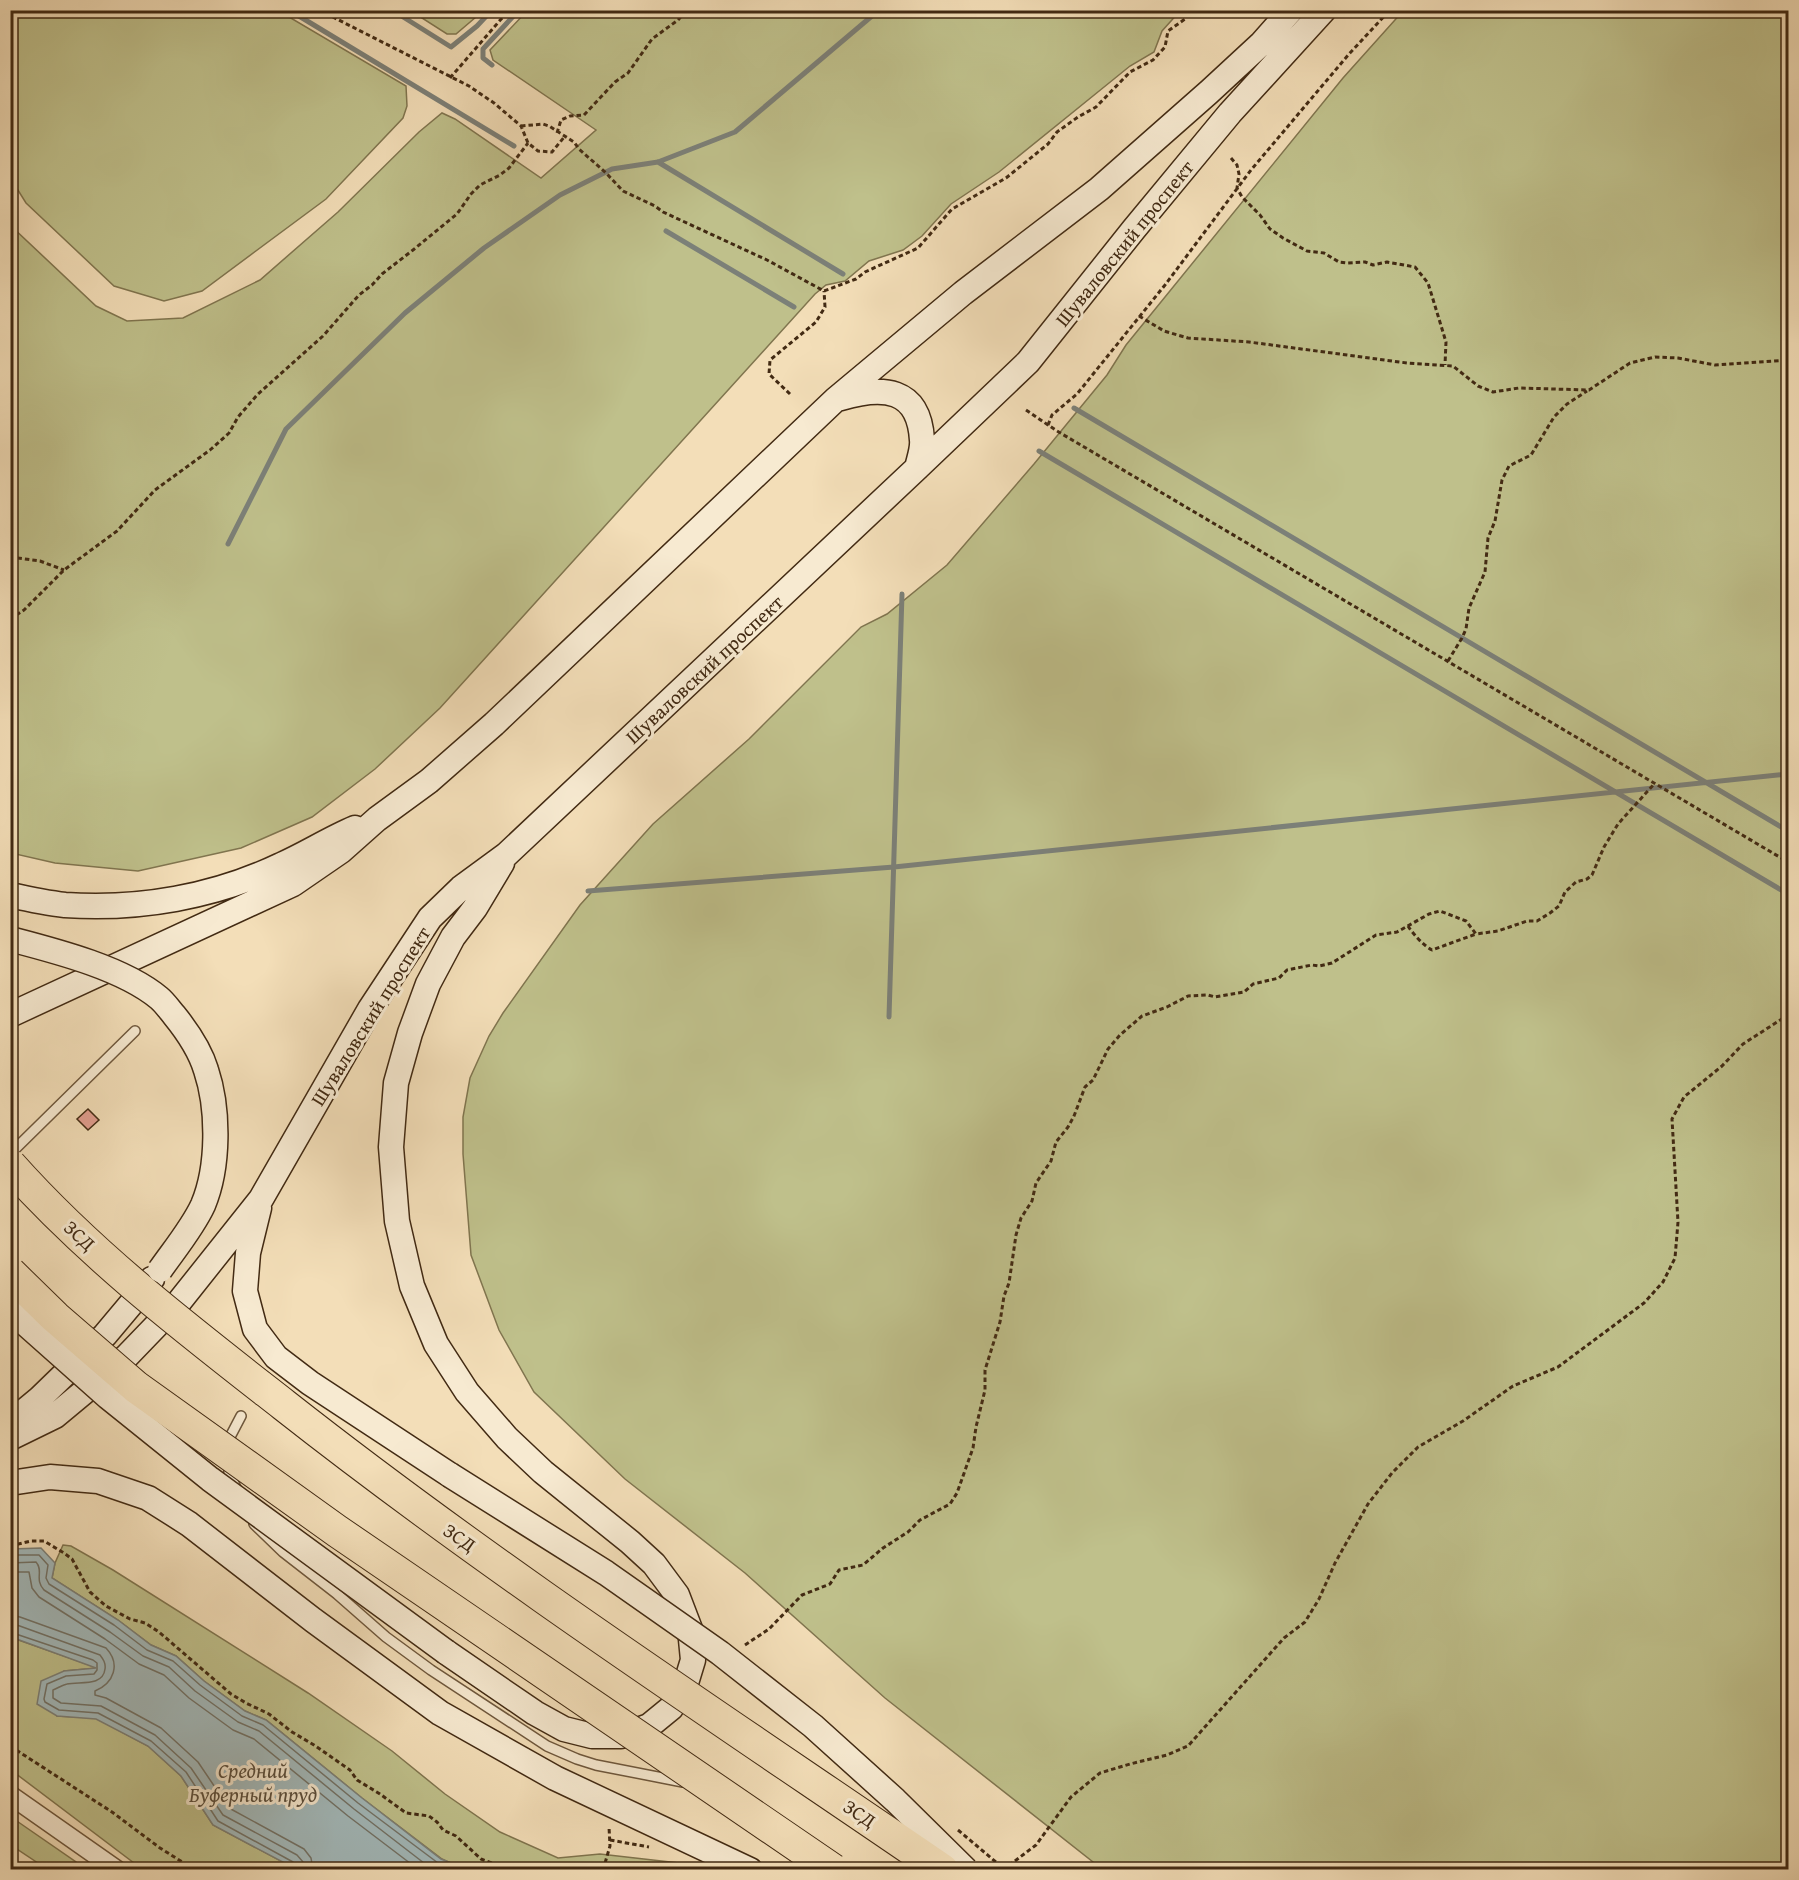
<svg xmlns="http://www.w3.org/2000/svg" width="1799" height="1880" viewBox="0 0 1799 1880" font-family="'Gentium Book Plus',serif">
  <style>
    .green { fill: #bfc08b; stroke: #80754f; stroke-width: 1.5 }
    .water { fill: #a2b9bb; stroke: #7c8078; stroke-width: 1.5 }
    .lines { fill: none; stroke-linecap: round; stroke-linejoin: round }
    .shore { stroke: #727267; stroke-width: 1.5 }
    .stream { stroke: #7c8078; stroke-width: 5 }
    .building { fill: #e39f91; stroke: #422a13; stroke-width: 1.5 }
    .lane-casing { stroke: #6e573c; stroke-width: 12 }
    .street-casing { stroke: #6e573c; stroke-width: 21 }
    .secondary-casing { stroke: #422a13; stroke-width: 27 }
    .path { stroke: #422a13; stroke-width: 3; stroke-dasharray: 4.5 3; stroke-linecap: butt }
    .lane { stroke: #f7ead1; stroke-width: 9 }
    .street { stroke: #f7ead1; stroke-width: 18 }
    .secondary { stroke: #f7ead1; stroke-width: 24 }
    .secondary-bridge-casing { stroke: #422a13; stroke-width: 27; stroke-linecap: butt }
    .highway-bridge-casing { stroke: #422a13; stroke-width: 34; stroke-linecap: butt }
    .secondary-bridge { stroke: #f7ead1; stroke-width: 24 }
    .highway-bridge { stroke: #f3deb8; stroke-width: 32 }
    .labels { text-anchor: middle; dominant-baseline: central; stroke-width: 6; stroke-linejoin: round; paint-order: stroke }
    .street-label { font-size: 20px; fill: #422a13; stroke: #f7ead1 }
    .water-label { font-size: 21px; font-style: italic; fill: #5a4e3d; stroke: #f7ead1 }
  </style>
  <rect width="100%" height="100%" fill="#f3deb8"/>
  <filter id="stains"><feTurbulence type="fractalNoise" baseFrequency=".00333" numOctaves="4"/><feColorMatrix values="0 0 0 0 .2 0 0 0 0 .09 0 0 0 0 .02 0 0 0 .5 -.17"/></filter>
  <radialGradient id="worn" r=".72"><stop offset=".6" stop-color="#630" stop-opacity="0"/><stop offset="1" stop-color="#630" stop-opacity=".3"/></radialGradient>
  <path class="green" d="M11,10L279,11L406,86L407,106L403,118L326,199L202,291L164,301L114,286L26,203L11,179Z
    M411,11H483L456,34H447Z
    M527,11H1180L1162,31L1154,52L1130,66L999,172L951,204L922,236L903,250L869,261L845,281L826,285L815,294L440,708L375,769L312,817L241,848L138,871L55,863L11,853V226L96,306L127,321L183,318L260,280L338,212L419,132L442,113L455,119L541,178L596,130L493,60L490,50Z
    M1403,11H1788V1869H1102L885,1698L745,1573L625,1479L534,1392L499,1330L471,1255L463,1154V1117L470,1078L489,1036L503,1013L580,905L653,824L749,739L861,627L887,614L947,565L1034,464L1107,375L1126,345L1343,78Z
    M63,1545L71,1546L113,1570L308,1693L392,1751L445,1794L500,1832L558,1858L600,1854L679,1863L695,1869L466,1870L442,1859L362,1798L266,1720L245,1711L204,1681L176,1656L151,1645L118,1620L52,1578L55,1563Z
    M10,1637L98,1668L64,1671L57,1716L96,1718L148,1746L181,1776L213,1825L296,1869H142L11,1770Z
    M11,1817L76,1862V1869H47L11,1845Z"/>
  <path class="water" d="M41,1548L55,1563L52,1578L118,1620L151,1645L176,1656L204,1681L245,1711L266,1720L362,1798L441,1859L466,1869H296L213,1825L181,1776L148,1746L96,1719L57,1716L37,1704L41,1681L64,1671L96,1668L11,1637V1549Z"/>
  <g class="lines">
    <path class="shore" d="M10,1555H39L48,1565L46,1578L49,1584L114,1625L147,1650L173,1661L200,1685L242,1716L263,1725L358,1803L438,1863L451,1870
      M10,1563L36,1562C44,1571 34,1579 44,1590L110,1632L143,1656L169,1667L195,1691L238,1722L259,1731L354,1809L433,1870
      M10,1572H29L32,1588L39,1597L105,1639L139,1664L164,1675L189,1698L233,1730L254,1739L348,1816L419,1870
      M10,1615L20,1617L106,1648C121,1664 114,1683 95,1691V1695L106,1698L161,1728L198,1762L229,1808L304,1849L311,1858L313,1870
      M10,1624L17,1625L100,1655C103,1659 106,1663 105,1669C103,1687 79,1681 67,1684C62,1685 58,1688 53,1690V1698L61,1703L101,1706L155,1735L191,1768L223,1815L297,1855L303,1862L304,1870
      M10,1632L93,1660L97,1663V1670L94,1674L66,1676L47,1684L44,1699L45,1702L59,1710L98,1713L151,1741L186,1772L218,1821L293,1862L296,1865L297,1870"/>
    <path class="stream" d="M289,10L514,146
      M392,10L451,47L477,26L492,10
      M1776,10L1788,20
      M492,65L483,58V49L519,10
      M658,162L843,274
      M666,231L794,307
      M1074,408L1788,831
      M1039,451L1788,894
      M228,544L286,429L405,313L484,248L560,195L612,169L658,162L735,132L879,10
      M588,891L894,867L1788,774
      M889,1017L902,594"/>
  </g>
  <path class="building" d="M88,1109L99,1120L88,1130L77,1119Z"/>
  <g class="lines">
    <defs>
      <path id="lane" d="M10,1154L135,1031
        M229,1447L230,1437L241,1416
        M229,1461V1473L237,1490
        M254,1524L283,1552L337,1594L386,1637L431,1670L547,1746L577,1759L596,1765L683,1782
        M90,1870L99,1857"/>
      <path id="street" d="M10,1795L117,1870"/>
      <path id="secondary" d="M841,398C882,386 919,387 922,440C923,449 919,459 917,468
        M10,895C28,899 47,903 65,905C139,910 214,897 281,865C306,854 329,839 355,828
        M10,1015L293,884L341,851L377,819L429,781L494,724L836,399L963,293L1099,189L1209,92L1262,43L1291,10
        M259,1208L248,1253L245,1291L255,1329L276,1357L310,1383L450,1475
        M10,1423L39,1399L105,1335L152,1279
        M10,1438L55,1416L126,1357L179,1302L261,1199L370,1009L430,918L461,888L506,855L917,468L1028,362L1134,229L1230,113L1324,10
        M10,1483L50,1477L98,1481L148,1498L189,1524L313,1620L440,1713L555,1778L750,1870
        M446,1652L535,1713L564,1729L592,1736H621L649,1726L671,1708L686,1683L693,1660L690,1629L677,1595L654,1564L630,1542L543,1472L507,1438L467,1392L436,1344L412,1286L397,1221L391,1147L396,1083L410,1033L428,984L453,937L475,908L502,863"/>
    </defs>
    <use href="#lane" class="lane-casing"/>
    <use href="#street" class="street-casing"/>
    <use href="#secondary" class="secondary-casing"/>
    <path class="path" d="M319,10L469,86L494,103L521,126L528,143L538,151L552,152L565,136
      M450,78L509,10
      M521,126L543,124L549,126L574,142L579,149L606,173L623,191L655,206L663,212L767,260L824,291L856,279L865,272L918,248L952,209L1006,178L1048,144L1057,132L1078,117L1096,107L1130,72L1153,60L1165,47L1168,31L1185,19L1191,10
      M557,133L561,120L570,116L584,115L615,82L628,73L652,39L678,20L687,10
      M1231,158L1237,165L1239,174L1237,188L1242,197L1260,215L1270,229L1283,238L1307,251L1324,253L1339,262L1348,263L1365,262L1373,265L1387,262L1415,267L1428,283L1432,296L1446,342L1445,365
      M1139,316L1164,331L1188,338L1249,342L1407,363L1453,366L1478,386L1493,392L1519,388L1589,390L1630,363L1655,357L1678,358L1715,365L1788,360
      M790,394L769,374L770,360L816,322L825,307L824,291
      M1026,410L1057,431L1788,862
      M1048,425L1052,415L1077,394L1165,285L1251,170L1349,54L1390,10
      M10,508L13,536L11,557
      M10,557L40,561L64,570
      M10,619L24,610L64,570L117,531L155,490L210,450L229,433L238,417L258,394L323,336L359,295L372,285L382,274L413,250L457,214L471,194L480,185L500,175L509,168L528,143
      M10,636L13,631V617
      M1448,661L1462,638L1466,629L1469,608L1485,572L1488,538L1495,521L1502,480L1509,466L1531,455L1554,417L1567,404L1587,391
      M1408,926C1413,934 1424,946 1432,950L1476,934
      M10,1546L31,1541H44L64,1553L72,1559L90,1592L106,1606L130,1619L145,1623L159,1632L231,1694L246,1703L269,1714L292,1732L314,1745L350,1770L357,1780L380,1794L406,1813L429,1816L437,1822L443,1830L456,1836L481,1859L511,1870
      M745,1645L769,1629L802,1595L830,1584L839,1570L863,1565L883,1548L908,1532L920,1520L950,1504L957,1493L973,1448L976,1427L985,1390V1370L1000,1322L1004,1296L1009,1283L1016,1235L1021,1218L1032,1201L1036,1183L1051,1161L1056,1142L1068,1127L1074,1116L1085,1087L1093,1080L1108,1049L1120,1035L1142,1016L1167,1007L1188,996L1208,995L1215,997L1244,992L1253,984L1279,978L1287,970L1312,965L1319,966L1332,963L1376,935L1397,932L1429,914L1440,911L1466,921L1476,934L1498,931L1527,921H1537L1550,913L1559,906L1565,892L1576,882L1587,879L1592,875L1604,847L1618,824L1655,783
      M10,1746L112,1812L160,1848L195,1870
      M958,1830L1003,1868
      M610,1840L649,1847
      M603,1870L610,1846L609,1827
      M1003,1870L1036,1845L1071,1797L1100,1773L1130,1764L1167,1755L1188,1746L1284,1638L1305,1622L1319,1599L1335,1563L1368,1504L1392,1473L1418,1447L1463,1421L1513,1386L1558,1367L1644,1303L1663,1282L1675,1258L1678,1222L1672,1119L1684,1097L1722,1066L1743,1044L1788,1015"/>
    <use href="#lane" class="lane"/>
    <use href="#street" class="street"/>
    <use href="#secondary" class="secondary"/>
    <defs>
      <path id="secondary-bridge" d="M10,939C56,951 123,968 159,998C164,1002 169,1009 174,1015C187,1031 200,1050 206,1070C219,1109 219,1167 203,1205C193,1227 174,1250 160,1270
        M10,1310L108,1397L210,1479L446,1652
        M450,1475L606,1573L720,1653L813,1726L895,1800L966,1870"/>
      <path id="highway-bridge" d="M10,1165C91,1256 188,1330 284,1405C495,1571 720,1718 942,1870
        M10,1273L55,1317L136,1387L337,1531L833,1870"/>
    </defs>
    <use href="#secondary-bridge" class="secondary-bridge-casing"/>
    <use href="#highway-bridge" class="highway-bridge-casing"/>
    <use href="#secondary-bridge" class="secondary-bridge"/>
    <use href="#highway-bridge" class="highway-bridge"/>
  </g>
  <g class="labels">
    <g class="street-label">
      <text transform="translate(1124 243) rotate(-51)">Шуваловский проспект</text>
      <text transform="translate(704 669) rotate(-43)">Шуваловский проспект</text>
      <text transform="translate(370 1016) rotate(-58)">Шуваловский проспект</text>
      <text transform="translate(80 1235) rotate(43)">ЗСД</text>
      <text transform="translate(460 1537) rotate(35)">ЗСД</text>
      <text transform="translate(860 1813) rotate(34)">ЗСД</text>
    </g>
    <g class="water-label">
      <text x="253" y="1770">Средний<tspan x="253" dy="24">Буферный пруд</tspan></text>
    </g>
  </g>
  <rect width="1799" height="1880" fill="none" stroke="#f3deb8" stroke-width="36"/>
  <rect x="12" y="12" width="1775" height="1856" fill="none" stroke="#422a13" stroke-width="3"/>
  <rect x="18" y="18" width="1763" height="1844" fill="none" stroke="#422a13" stroke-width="1.5"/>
  <rect width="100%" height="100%" filter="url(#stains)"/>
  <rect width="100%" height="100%" fill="url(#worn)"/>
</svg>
